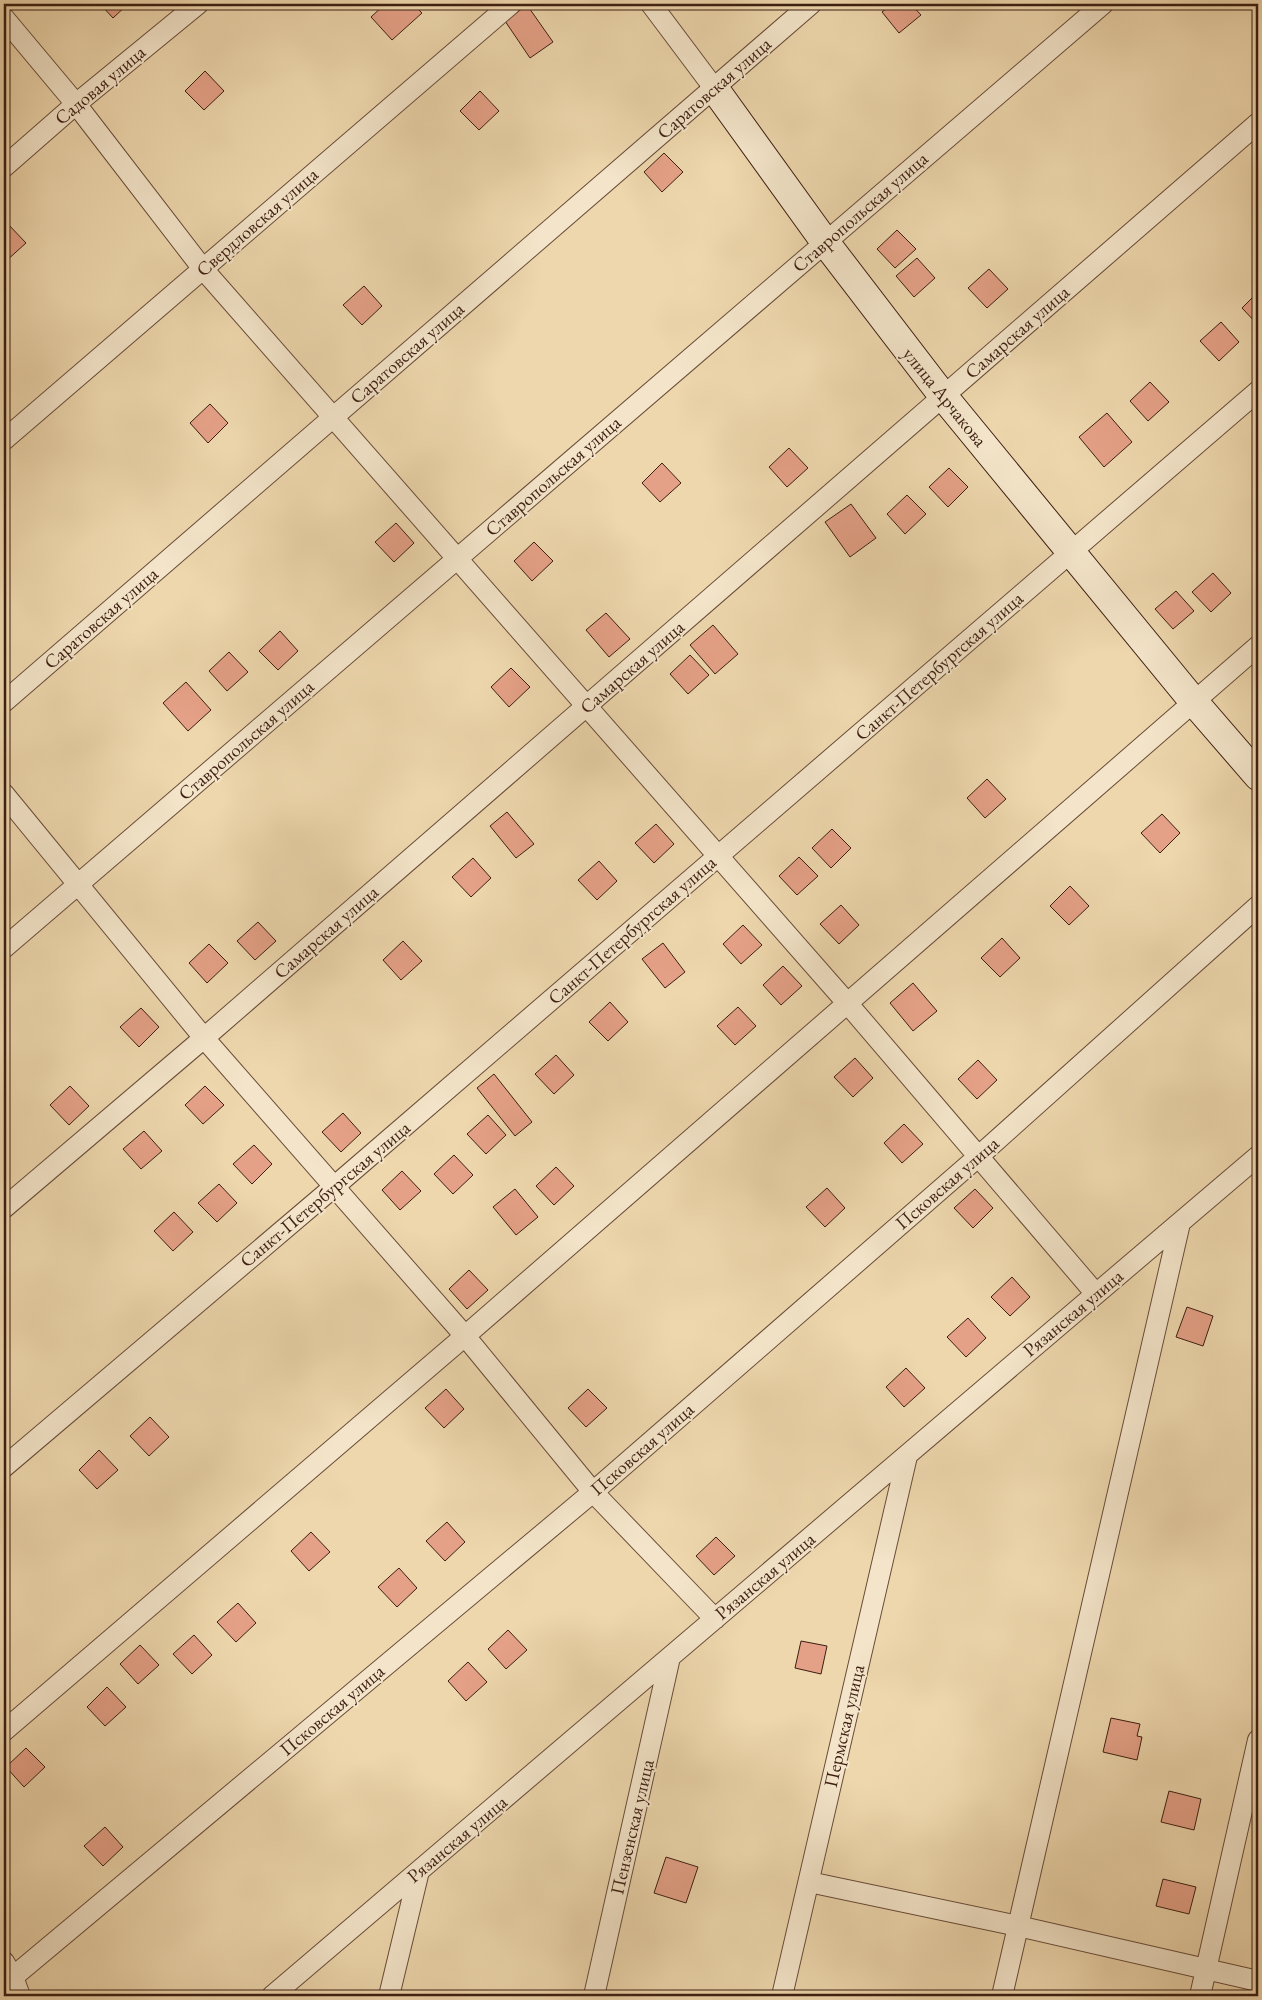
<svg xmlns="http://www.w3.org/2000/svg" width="1262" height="2000" viewBox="0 0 1262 2000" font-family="'EB Garamond',serif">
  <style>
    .building { fill: #e5a187; stroke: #3c1e12 }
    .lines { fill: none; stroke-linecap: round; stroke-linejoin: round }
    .street-casing { stroke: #684c39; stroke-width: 22 }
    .secondary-casing { stroke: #3c1e12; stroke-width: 30 }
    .street { stroke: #f4e5ca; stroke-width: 20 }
    .secondary { stroke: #f4e5ca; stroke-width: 28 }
    .labels { text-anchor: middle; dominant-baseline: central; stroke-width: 4; stroke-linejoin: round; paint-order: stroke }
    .street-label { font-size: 19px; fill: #3c1e12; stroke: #f4e5ca }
  </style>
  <rect width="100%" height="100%" fill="#eed7ad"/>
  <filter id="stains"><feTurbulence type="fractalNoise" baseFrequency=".004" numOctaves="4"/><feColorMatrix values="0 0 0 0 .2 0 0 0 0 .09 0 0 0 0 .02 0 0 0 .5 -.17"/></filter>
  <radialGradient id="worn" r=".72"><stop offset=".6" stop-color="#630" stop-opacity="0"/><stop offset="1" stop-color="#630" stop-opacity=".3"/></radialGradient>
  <path class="building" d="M100,4H128L113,18Z
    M385,4H413L422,13L392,40L371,17Z
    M892,4H911L921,15L899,33L882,12Z
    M527,5L553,42L530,58L505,21Z
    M205,71L224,91L204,110L185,91Z
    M480,91L499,111L479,130L460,111Z
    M664,153L683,172L662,192L644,172Z
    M7,223L26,243L5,262L4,260V226Z
    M897,230L916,249L895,268L877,249Z
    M917,258L935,278L914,297L896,276Z
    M989,269L1008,289L987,308L968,288Z
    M364,286L382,306L362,325L343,305Z
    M1258,292V325L1242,308Z
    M1221,322L1239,342L1219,361L1200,341Z
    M1150,382L1169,402L1148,421L1130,401Z
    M210,404L228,423L208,443L190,423Z
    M1107,413L1132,442L1104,467L1079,437Z
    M789,448L808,468L787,487L769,467Z
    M662,463L681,483L660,502L642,483Z
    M949,468L968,487L948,507L929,487Z
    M907,495L926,514L905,534L887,514Z
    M851,504L876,538L850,557L825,522Z
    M396,523L414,543L394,562L375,542Z
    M534,542L553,561L532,581L514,561Z
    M1213,573L1231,593L1211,612L1192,592Z
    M1176,591L1194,611L1173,629L1155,609Z
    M606,613L630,639L609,657L586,630Z
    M713,625L738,654L715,674L690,645Z
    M280,631L298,651L278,670L259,651Z
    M229,652L248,672L227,691L209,671Z
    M690,655L709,675L688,694L670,674Z
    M511,668L530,687L509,707L491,687Z
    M186,682L211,710L188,731L163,703Z
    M987,779L1006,799L985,818L967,798Z
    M507,812L534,844L516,858L490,826Z
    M1162,814L1180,833L1160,853L1141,833Z
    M656,824L674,844L654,863L635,843Z
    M832,829L851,848L831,868L812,848Z
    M799,857L818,876L797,895L779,876Z
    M473,858L491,878L471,897L452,877Z
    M599,861L617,881L597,900L578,880Z
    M1070,886L1089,906L1069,925L1050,906Z
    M841,905L859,925L839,944L820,924Z
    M258,922L276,941L255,960L237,941Z
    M743,925L762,945L741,964L723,944Z
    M1002,938L1020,958L1000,977L981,958Z
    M403,941L422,961L401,980L383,960Z
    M663,943L685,972L665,988L642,959Z
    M209,944L228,963L207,983L189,963Z
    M783,966L802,986L781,1005L763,985Z
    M913,983L937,1011L913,1031L890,1003Z
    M610,1002L628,1022L608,1041L589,1022Z
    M738,1007L756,1026L735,1045L717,1026Z
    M141,1008L159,1027L139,1047L120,1027Z
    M556,1055L574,1075L554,1094L535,1074Z
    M855,1058L873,1078L853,1097L834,1077Z
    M978,1060L997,1080L977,1099L958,1079Z
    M494,1074L532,1122L515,1136L477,1088Z
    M70,1086L89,1106L69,1125L50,1105Z
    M205,1086L224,1105L203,1124L185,1105Z
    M343,1113L361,1133L341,1152L322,1132Z
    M488,1115L506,1135L486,1154L467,1134Z
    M904,1124L923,1144L902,1163L884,1143Z
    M144,1131L162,1151L141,1169L123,1149Z
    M254,1145L272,1164L252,1184L233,1164Z
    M454,1155L473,1175L453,1194L434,1174Z
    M556,1167L574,1186L554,1205L536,1186Z
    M402,1171L421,1191L400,1210L382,1190Z
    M219,1184L237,1203L217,1222L198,1203Z
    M827,1188L845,1208L825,1227L806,1207Z
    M515,1189L538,1217L516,1235L493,1207Z
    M975,1189L993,1208L973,1228L954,1208Z
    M174,1212L193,1232L173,1251L154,1231Z
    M469,1270L488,1290L467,1309L449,1289Z
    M1012,1277L1030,1297L1010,1316L991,1297Z
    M1187,1307L1213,1316L1203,1346L1176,1337Z
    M968,1318L986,1338L966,1357L947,1337Z
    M906,1368L925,1388L904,1407L886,1387Z
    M446,1389L464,1409L444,1428L425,1408Z
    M588,1389L607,1408L586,1427L568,1408Z
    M150,1417L169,1437L149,1456L130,1436Z
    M99,1450L118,1470L97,1489L79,1470Z
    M447,1522L465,1542L445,1561L426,1541Z
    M311,1532L330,1552L309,1571L291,1551Z
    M716,1537L735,1556L714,1575L696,1556Z
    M399,1568L417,1588L397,1607L378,1587Z
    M238,1603L256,1623L236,1642L217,1622Z
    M508,1630L527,1650L506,1669L488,1649Z
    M194,1635L212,1655L192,1674L173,1654Z
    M801,1641L827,1646L821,1674L795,1668Z
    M140,1645L159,1665L138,1684L120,1664Z
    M468,1662L487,1682L466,1701L448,1681Z
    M107,1687L126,1707L105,1726L87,1707Z
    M1111,1718L1140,1724L1137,1736L1142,1737L1137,1760L1103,1752Z
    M26,1748L45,1767L24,1787L6,1767Z
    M1169,1791L1201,1799L1194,1830L1161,1822Z
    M105,1827L123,1847L103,1866L84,1846Z
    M666,1857L698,1867L686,1903L654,1893Z
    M1163,1879L1196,1887L1189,1914L1156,1906Z"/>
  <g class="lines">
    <defs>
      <path id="street" d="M651,4L714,88
        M4,18L76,104L203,269L848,1004L1096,1294
        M4,167L76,104L198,4
        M4,440L511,4
        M4,702L811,4
        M4,794L204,1038L465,1336L593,1492L715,1619
        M4,948L1103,4
        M4,1208L204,1038L1258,123
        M4,1467L335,1186L1258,391
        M4,1731L465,1336L1258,646
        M809,1882L1018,1926L1258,1981
        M4,1962L13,1977L20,1996
        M13,1977L593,1492L979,1156L1258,906
        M272,1996L1258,1156
        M389,1996L419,1871
        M594,1996L670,1657
        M782,1996L907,1456
        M1002,1996L1180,1223
        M1200,1996L1258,1740"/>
      <path id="secondary" d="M714,88L825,242L943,396L1194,702L1258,776"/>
    </defs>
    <use href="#street" class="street-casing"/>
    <use href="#secondary" class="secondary-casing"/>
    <use href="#street" class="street"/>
    <use href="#secondary" class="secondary"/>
  </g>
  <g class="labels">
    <g class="street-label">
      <text transform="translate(100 85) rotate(-40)">Садовая улица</text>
      <text transform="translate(714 88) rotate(-41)">Саратовская улица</text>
      <text transform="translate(860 212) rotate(-41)">Ставропольская улица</text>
      <text transform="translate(257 222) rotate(-41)">Свердловская улица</text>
      <text transform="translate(1017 332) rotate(-41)">Самарская улица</text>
      <text transform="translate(407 353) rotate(-41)">Саратовская улица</text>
      <text transform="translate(945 397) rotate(51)">улица Арчакова</text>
      <text transform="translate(553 476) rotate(-41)">Ставропольская улица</text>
      <text transform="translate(101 618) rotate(-41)">Саратовская улица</text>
      <text transform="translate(939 666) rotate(-41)">Санкт-Петербургская улица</text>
      <text transform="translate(632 667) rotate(-41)">Самарская улица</text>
      <text transform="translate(246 740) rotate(-41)">Ставропольская улица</text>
      <text transform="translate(632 930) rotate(-41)">Санкт-Петербургская улица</text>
      <text transform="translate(326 932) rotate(-41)">Самарская улица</text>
      <text transform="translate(947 1183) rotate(-41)">Псковская улица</text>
      <text transform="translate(325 1194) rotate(-40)">Санкт-Петербургская улица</text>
      <text transform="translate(1073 1313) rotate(-40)">Рязанская улица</text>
      <text transform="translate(642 1449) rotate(-41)">Псковская улица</text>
      <text transform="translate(765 1576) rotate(-40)">Рязанская улица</text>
      <text transform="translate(332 1710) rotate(-40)">Псковская улица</text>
      <text transform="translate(844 1726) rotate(-77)">Пермская улица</text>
      <text transform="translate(632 1827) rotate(-77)">Пензенская улица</text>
      <text transform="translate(457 1839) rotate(-40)">Рязанская улица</text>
    </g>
  </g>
  <rect width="1262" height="2000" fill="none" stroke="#eed7ad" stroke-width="20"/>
  <rect x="5" y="5" width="1252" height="1990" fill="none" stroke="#3c1e12" stroke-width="2.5"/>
  <rect x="10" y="10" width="1242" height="1980" fill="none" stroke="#3c1e12"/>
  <rect width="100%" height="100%" filter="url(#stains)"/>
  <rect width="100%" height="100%" fill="url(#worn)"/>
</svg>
